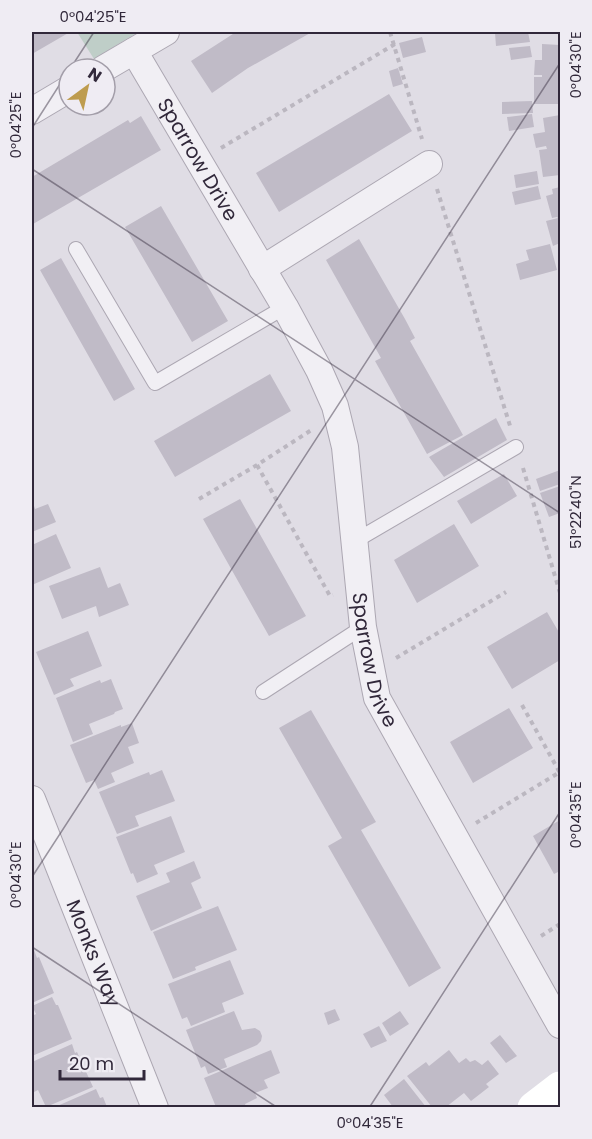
<svg xmlns="http://www.w3.org/2000/svg" width="592" height="1139" viewBox="0 0 592 1139" font-family="Poppins,sans-serif">
  <style>
    .grass { fill: #bfcec8 }
    .building { fill: #c0bbc7 }
    .lines { fill: none; stroke-linecap: round; stroke-linejoin: round }
    .lane-casing { stroke: #aca7b2; stroke-width: 16 }
    .street-casing { stroke: #aca7b2; stroke-width: 28 }
    .path { stroke: #bbb7c0; stroke-width: 4; stroke-dasharray: 4.5 4.5; stroke-linecap: butt }
    .lane { stroke: #f1eff4; stroke-width: 14 }
    .street { stroke: #f1eff4; stroke-width: 26 }
    .secondary { stroke: #fff; stroke-width: 33 }
    .ticks { fill: none; stroke: #31283a; stroke-width: 1.5; stroke-opacity: 0.45 }
    .labels { text-anchor: middle; dominant-baseline: central; stroke-width: 4.5; stroke-linejoin: round; paint-order: stroke }
    .street-label { font-size: 20px; fill: #31283a; stroke: #efecf3 }
    .neatline { fill: none; stroke: #31283a; stroke-width: 2 }
    .ticks-label { font-size: 15px; text-anchor: middle; fill: #31283a }
  </style>
  <rect width="100%" height="100%" fill="#e0dde5"/>
  <path class="grass" d="M77,32H138L94,59Z"/>
  <path class="building" d="M32,32H70L32,54Z
    M236,32H312L248,68L212,93L191,61Z
    M511,32H528L530,42L496,46L495,33Z
    M422,37L426,52L403,58L399,43Z
    M542,44L560,45V104H534V77H542V75H534L535,60H542Z
    M530,46L532,57L511,60L509,48Z
    M398,68L403,84L393,87L389,71Z
    M389,94L412,131L279,212L256,173Z
    M532,101L533,113L502,114V102Z
    M532,114L534,127L509,131L507,117Z
    M560,115V175L543,177L539,150L547,149L546,146L536,148L533,134L545,132L543,118Z
    M141,116L161,150L33,224L32,222V177L128,120L130,123Z
    M537,171L539,184L516,188L514,175Z
    M538,186L541,199L515,205L512,192Z
    M560,187V243L553,246L546,221L558,218L557,217L552,218L546,196L553,194L552,189Z
    M161,206L228,321L192,342L125,227Z
    M359,239L405,319L415,338L410,341L463,435L427,454L375,361L381,358L326,260Z
    M550,244L557,270L520,280L516,264L529,260L526,250Z
    M61,258L135,389L114,401L40,270Z
    M270,374L291,411L175,477L154,441Z
    M496,418L507,440L444,477L429,457Z
    M560,470V484L540,491L536,479Z
    M504,474L517,496L471,524L457,501Z
    M560,486V513L549,517L540,493Z
    M240,499L306,616L269,636L203,519Z
    M32,500L35,509L48,504L56,522L32,532Z
    M454,524L479,566L417,603L394,560Z
    M56,534L71,568L32,585V545Z
    M100,567L108,588L120,583L129,605L99,617L96,606L62,619L49,586Z
    M547,612L560,634V660L512,689L487,647Z
    M88,631L102,666L70,679L74,686L54,695L36,652Z
    M111,679L123,709L115,712L114,714L89,724L93,734L73,742L56,698L100,680L101,683Z
    M509,708L533,748L473,783L450,742Z
    M311,710L376,822L361,830L441,968L409,987L328,846L342,838L279,728Z
    M132,723L139,743L128,747L134,763L111,773L115,782L98,789L94,780L86,783L70,745L121,725V727Z
    M162,770L175,801L135,816L139,826L117,834L99,792L149,772L150,775Z
    M171,816L185,852L154,865L158,874L137,883L133,873L131,874L116,837Z
    M560,820V871L554,874L533,836Z
    M194,861L201,878L191,883L202,908L151,931L136,896L170,882L166,873Z
    M218,906L237,950L195,967L196,970L173,979L153,932Z
    M34,950L37,958L39,957L54,993L32,1003V951Z
    M230,960L244,994L222,1003L225,1012L191,1026L187,1017L182,1019L168,984Z
    M52,997L56,1005H58L72,1039L32,1056V1016L36,1014L32,1006Z
    M335,1009L340,1020L328,1025L324,1013Z
    M234,1011L242,1030L255,1028L260,1031L262,1036L261,1041L257,1045L224,1059L227,1067L208,1074L205,1066L201,1068L186,1030Z
    M400,1011L409,1024L390,1036L382,1023Z
    M379,1026L387,1041L371,1048L363,1034Z
    M500,1035L517,1056L506,1063L490,1043Z
    M72,1044L75,1053L77,1052L93,1087L46,1107L38,1090L32,1093V1062Z
    M271,1050L280,1073L264,1080L268,1088L255,1093L257,1098L245,1104L246,1107H216L204,1078Z
    M449,1050L459,1063L466,1058L470,1062L475,1060L482,1065L488,1060L499,1074L486,1084L489,1087L471,1101L464,1093L446,1107H432L407,1076L426,1062L429,1066Z
    M404,1079L426,1107H393L384,1095Z
    M96,1089L100,1098L103,1097L107,1107H55Z"/>
  <g class="lines">
    <defs>
      <path id="lane" d="M76,249L155,383L285,307
        M355,541L516,447
        M263,692L363,627"/>
      <g id="street">
        <path id="s1" d="M134,51L285,307L319,370L335,406L345,447L363,627L377,698L560,1025"/>
        <path d="M103,69L166,32"/>
        <path d="M32,111L69,89"/>
        <path d="M262,269L429,164"/>
        <path id="s2" d="M32,799L155,1108"/>
      </g>
    </defs>
    <use href="#lane" class="lane-casing"/>
    <use href="#street" class="street-casing"/>
    <path class="path" d="M390,32L422,139
      M221,148L395,44
      M437,189L511,429
      M257,465L330,596L333,595
      M523,468L560,593
      M199,499L257,465L313,429
      M396,658L506,592
      M522,705L560,773
      M476,823L560,772
      M541,936L560,924"/>
    <use href="#lane" class="lane"/>
    <use href="#street" class="street"/>
    <path class="secondary" d="M534,1108L560,1088"/>
  </g>
  <path class="ticks" d="M70,69L94,32M32,128L69,70M32,169L560,513M32,877L560,63M32,947L278,1108M369,1108L560,812"/>
  <g class="labels">
    <g class="street-label">
      <text stroke="none"><textPath href="#s1" startOffset="126">Sparrow Drive</textPath></text>
      <text stroke="none"><textPath href="#s1" startOffset="666">Sparrow Drive</textPath></text>
      <text stroke="none"><textPath href="#s2" startOffset="166">Monks Way</textPath></text>
    </g>
  </g>
  <rect width="592" height="1139" fill="none" stroke="#efecf3" stroke-width="66"/>
  <g transform="translate(87 87) rotate(33)"><circle r="28" fill="#efecf3" stroke="#a39ea9" stroke-width="1.5"/>
  <path d="M0-4.5L10 22L0 15L-10 22Z" fill="#be9c4e"/>
  <text y="-9" font-size="16" font-weight="bold" text-anchor="middle" fill="#31283a">N</text>
  </g>
  <path d="M60 1070v9h84v-9" fill="none" stroke="#31283a" stroke-width="3"/>
  <text x="69" y="1070" font-size="18" fill="#31283a" stroke="#efecf3" stroke-width="4.5" paint-order="stroke">20 m</text>
  <rect x="33" y="33" width="526" height="1073" class="neatline"/>
  <g class="ticks-label">
    <text x="93" y="22">0°04'25"E</text>
    <text transform="translate(576 65) rotate(-90)" y="5">0°04'30"E</text>
    <text transform="translate(16 125) rotate(-90)" y="5">0°04'25"E</text>
    <text transform="translate(576 512) rotate(-90)" y="5">51°22'40"N</text>
    <text transform="translate(576 815) rotate(-90)" y="5">0°04'35"E</text>
    <text transform="translate(16 875) rotate(-90)" y="5">0°04'30"E</text>
    <text x="370" y="1128">0°04'35"E</text>
  </g>
</svg>
